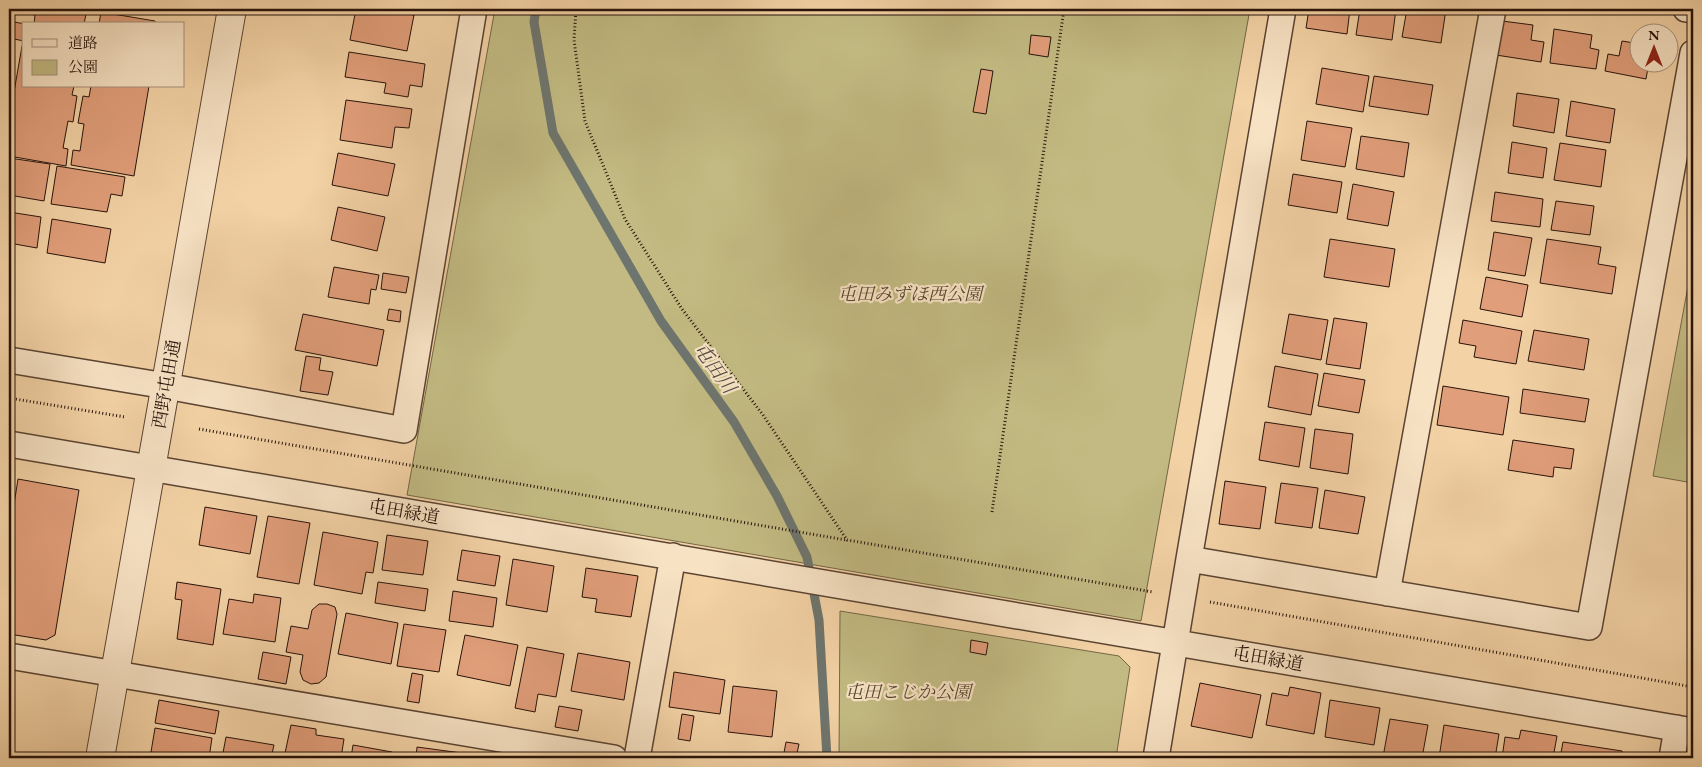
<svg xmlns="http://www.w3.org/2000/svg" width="1702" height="767" viewBox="0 0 1702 767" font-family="'EB Garamond','Noto Serif JP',serif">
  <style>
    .green { fill: #c2ba82; stroke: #746646 }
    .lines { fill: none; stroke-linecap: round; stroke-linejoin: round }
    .stream { stroke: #6e756e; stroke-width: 9 }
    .building { fill: #e19e7a; stroke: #27130a }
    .minor-casing { stroke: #5a4331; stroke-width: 28 }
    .tertiary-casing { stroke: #5a4331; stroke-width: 30 }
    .path { stroke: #27130a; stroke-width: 3; stroke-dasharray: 1 2.5; stroke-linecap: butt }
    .minor { stroke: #f7e2c4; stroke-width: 25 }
    .tertiary { stroke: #f7e2c4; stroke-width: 28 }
    .labels { text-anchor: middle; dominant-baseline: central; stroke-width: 4.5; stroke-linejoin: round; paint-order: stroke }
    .park-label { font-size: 18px; font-style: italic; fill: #56452e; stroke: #f7e2c4 }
    .street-label { font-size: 18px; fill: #27130a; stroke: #f7e2c4 }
    .water-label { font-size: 19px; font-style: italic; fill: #514c44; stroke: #f7e2c4 }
  </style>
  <rect width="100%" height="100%" fill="#f3d2a5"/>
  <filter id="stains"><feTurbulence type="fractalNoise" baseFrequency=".004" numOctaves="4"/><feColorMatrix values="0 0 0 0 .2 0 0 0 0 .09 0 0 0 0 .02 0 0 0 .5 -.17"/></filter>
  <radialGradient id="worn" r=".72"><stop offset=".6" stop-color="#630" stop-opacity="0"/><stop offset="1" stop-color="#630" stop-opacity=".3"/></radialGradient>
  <path class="green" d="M495,9H1250L1141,621L407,495Z
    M1693,259V483L1653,476Z
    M840,611L1119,656L1130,667L1116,758H839Z"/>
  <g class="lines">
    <path class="stream" d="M536,9L534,22L553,133L661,321L734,422L777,496L807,557L819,620L827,758"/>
  </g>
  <path class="building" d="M14,9H87L84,24H34L35,15L13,11Z
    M139,9H158V13L139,10Z
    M356,9H379L414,15L407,51L350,40Z
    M1309,9H1350L1347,34L1306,28Z
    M1360,9H1396L1392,40L1356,35Z
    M1407,9H1446L1441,43L1402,37Z
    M101,12L155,21V24H99Z
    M9,21L25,24L24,41L9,38Z
    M1502,21L1533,25L1531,40L1544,42L1541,62L1496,55Z
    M1554,29L1592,35L1590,48L1599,50L1596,69L1550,63Z
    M1031,35L1051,37L1048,57L1029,54Z
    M1622,41L1640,44V62H1649L1646,79L1605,71L1608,54L1619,56Z
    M22,46H24V86H74L72,95L77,96L73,122L68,121L63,148L68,149L66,166L9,156V121Z
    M349,52L425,64L422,87L410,85L408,97L384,93L386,83L345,77Z
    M1322,68L1369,76L1363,112L1316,104Z
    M981,69L993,71L986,114L973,112Z
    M1374,76L1433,85L1428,115L1369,106Z
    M91,86H149L134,176L71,165L73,150L80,151L84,124L78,123L83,96L89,97Z
    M1517,93L1559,99L1554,133L1513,126Z
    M346,100L412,109L409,128L395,127L392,148L340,140Z
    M1571,101L1615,109L1610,143L1566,136Z
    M1307,121L1352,128L1345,167L1301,160Z
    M1361,136L1409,143L1404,177L1356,169Z
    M1512,142L1547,148L1543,178L1508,173Z
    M1560,143L1606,150L1601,187L1554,180Z
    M338,153L395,164L388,196L332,185Z
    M9,158L50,164L44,201L9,195Z
    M57,166L125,177L122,196L111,194L107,212L51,204Z
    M1293,174L1342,182L1337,213L1288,205Z
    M1353,184L1394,192L1388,226L1347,219Z
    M1495,192L1543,199L1540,227L1491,221Z
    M1556,201L1594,206L1590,235L1551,230Z
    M338,207L385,217L377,251L331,240Z
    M9,212L41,217L37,248L9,243Z
    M52,219L111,229L105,263L47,253Z
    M1494,232L1532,238L1525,276L1488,270Z
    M1330,239L1395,249L1389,287L1324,277Z
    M1547,239L1601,247L1598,264L1616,267L1612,294L1540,283Z
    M334,267L379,275L376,290L371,289L369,304L328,297Z
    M383,273L409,277L406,293L381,289Z
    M1486,277L1528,285L1522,317L1480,309Z
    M389,309L401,311L400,322L387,320Z
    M303,314L384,330L377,366L295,350Z
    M1289,314L1328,320L1321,360L1282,353Z
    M1334,318L1367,323L1360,369L1326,364Z
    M1463,320L1522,331L1516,364L1474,357L1476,346L1459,343Z
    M1534,330L1589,339L1584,370L1528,361Z
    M306,356L321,358L319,370L333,372L328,395L300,391Z
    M1275,366L1318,374L1311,415L1268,407Z
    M1324,373L1365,380L1359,413L1318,406Z
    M1443,386L1509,397L1503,435L1437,425Z
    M1523,389L1589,399L1585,422L1520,413Z
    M1265,422L1305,428L1299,467L1259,460Z
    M1315,429L1353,434L1348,474L1310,468Z
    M1513,440L1574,449L1571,469L1554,467L1553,477L1508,470Z
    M18,479L79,490L55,635L46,640L9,634V536Z
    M1225,481L1266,487L1260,529L1219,524Z
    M1281,483L1318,488L1312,528L1275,523Z
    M1325,490L1365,497L1358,534L1319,528Z
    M205,507L257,516L250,554L199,545Z
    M268,516L310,523L299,584L257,577Z
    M323,532L378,542L373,573L366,572L362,594L314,585Z
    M387,535L428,541L423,575L382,570Z
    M462,550L500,556L495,586L457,580Z
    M513,559L554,566L547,612L506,605Z
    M586,568L638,576L631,617L595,612L597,599L582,597Z
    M177,582L221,589L213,645L177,639L182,600L175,599Z
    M378,582L428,589L425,611L375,603Z
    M453,591L497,598L493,627L449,621Z
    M254,594L281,598L275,642L223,634L229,599L253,603Z
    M319,604H327L335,607L337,614L326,677L319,683L311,684L303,680L300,672L303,655L286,652L291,626L308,629L312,610Z
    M346,613L398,623L391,664L338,654Z
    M404,624L446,630L439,672L397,666Z
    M465,635L518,645L510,686L457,675Z
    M971,640L988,643L986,655L970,652Z
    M527,647L564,654L556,697L538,694L535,712L515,708Z
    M263,652L291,657L286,684L258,679Z
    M578,653L630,662L624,700L571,691Z
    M674,672L725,680L720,714L669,707Z
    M412,673L423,675L419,703L407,701Z
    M1200,683L1261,695L1252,738L1191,726Z
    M733,686L777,691L772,737L728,732Z
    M1290,687L1321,693L1314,734L1266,725L1272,693L1288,696Z
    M159,700L219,711L215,734L155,723Z
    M1330,700L1380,708L1374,745L1325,737Z
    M559,706L582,710L578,731L555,727Z
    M682,714L694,716L690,741L678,739Z
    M1390,719L1428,725L1422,758L1383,757Z
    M291,725L316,729V735L344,739L341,758H284Z
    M1444,725L1499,734L1495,758H1439Z
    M155,728L212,738L209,758H184L151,752Z
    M1521,730L1557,736L1553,758H1502L1505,737L1519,739Z
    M226,737L274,745L271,758H222Z
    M786,742L799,744L796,758H783Z
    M1563,742L1622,751L1621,758H1560Z
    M353,745L392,752L390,758H351Z
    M417,747L469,754L468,758H416Z
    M1183,755L1205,758H1183Z"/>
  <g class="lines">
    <defs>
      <path id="minor" d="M1686,9L1693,10
        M9,360L166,386L404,430L474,9
        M9,444L1693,731
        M1189,559L1589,627L1693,53
        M1387,593L1493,9
        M9,656L614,758
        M637,758L673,556
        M1156,758L1189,559L1283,9
        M1672,758L1677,728"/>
      <path id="tertiary" d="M100,758L232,9"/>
    </defs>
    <use href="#minor" class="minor-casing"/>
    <use href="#tertiary" class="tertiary-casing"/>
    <path class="path" d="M576,9L574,40L585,121L625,219L682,309L763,415L847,540L1153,592
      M9,398L125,417
      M199,429L846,540
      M992,512L1064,9
      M1210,602L1693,687"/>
    <use href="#minor" class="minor"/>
    <use href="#tertiary" class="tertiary"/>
  </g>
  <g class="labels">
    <g class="park-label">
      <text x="910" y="293">屯田みずほ西公園</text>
      <text x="908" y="691">屯田こじか公園</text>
    </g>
    <g class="street-label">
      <text transform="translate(166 384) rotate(-80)">西野屯田通</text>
      <text transform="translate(404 511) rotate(10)">屯田緑道</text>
      <text transform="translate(1268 658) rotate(10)">屯田緑道</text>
    </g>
    <g class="water-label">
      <text transform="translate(715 368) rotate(54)">屯田川</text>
    </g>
  </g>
  <rect width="1702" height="767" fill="none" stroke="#f3d2a5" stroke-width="30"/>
  <rect x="10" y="10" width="1682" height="747" fill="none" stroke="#27130a" stroke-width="2.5"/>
  <rect x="15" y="15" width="1672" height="737" fill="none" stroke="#27130a"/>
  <rect x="22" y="22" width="162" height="65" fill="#f7e2c4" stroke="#a48f7a"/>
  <rect x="32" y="39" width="25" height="8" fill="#f7e2c4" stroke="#a48f7a"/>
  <text x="68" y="48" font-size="15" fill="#27130a">道路</text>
  <rect x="32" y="60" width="25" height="15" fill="#c2ba82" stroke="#a48f7a"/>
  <text x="68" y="72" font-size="15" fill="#27130a">公園</text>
  <g transform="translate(1654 48)"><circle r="24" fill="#f7e2c4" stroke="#a48f7a"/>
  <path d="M0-4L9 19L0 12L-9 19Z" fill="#8f2418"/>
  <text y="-8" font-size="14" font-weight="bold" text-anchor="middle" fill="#27130a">N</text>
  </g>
  <rect width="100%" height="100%" filter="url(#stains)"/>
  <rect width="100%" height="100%" fill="url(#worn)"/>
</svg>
